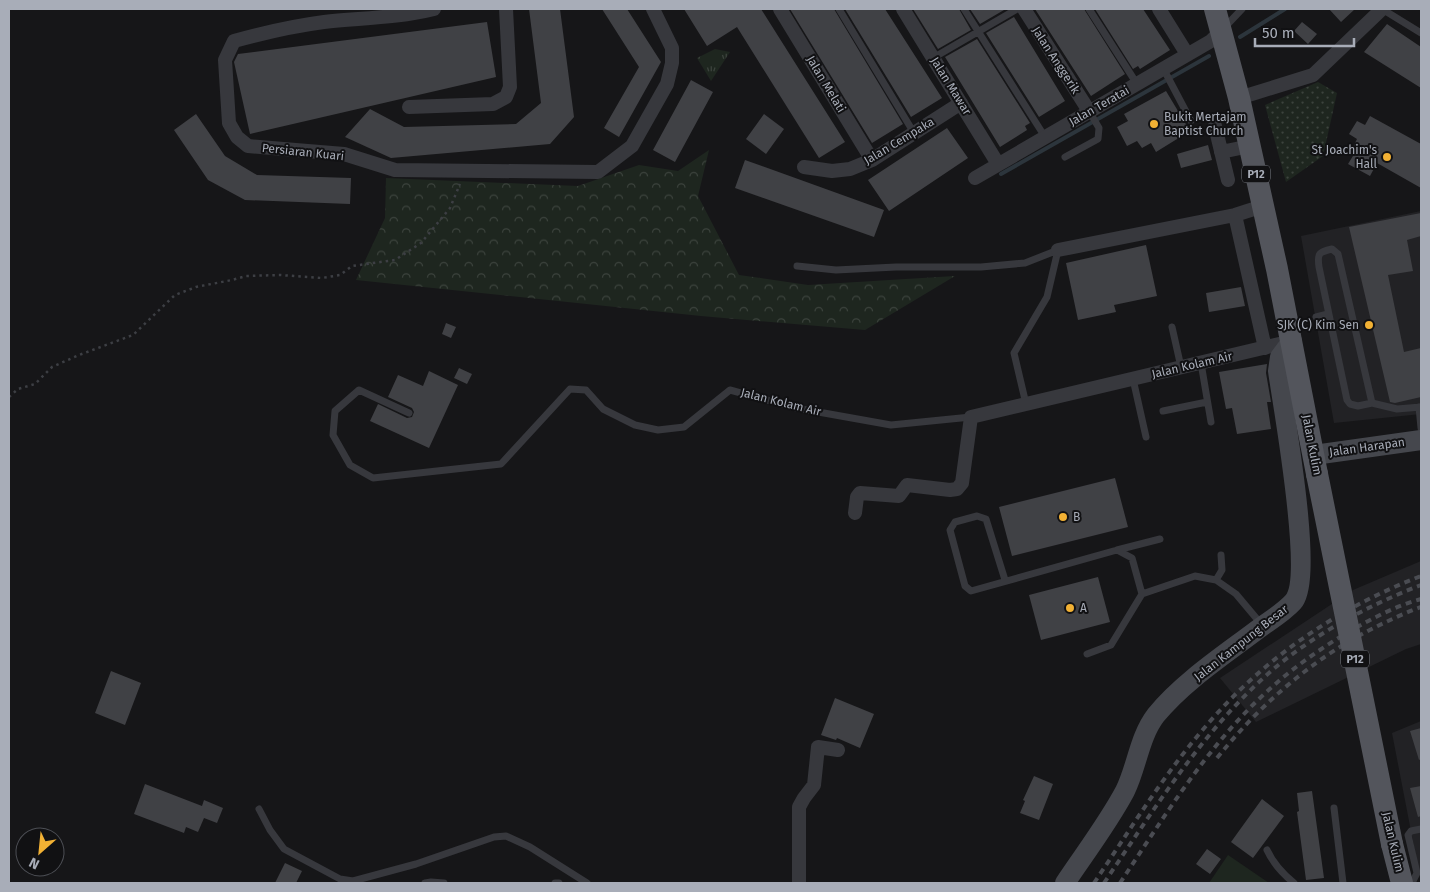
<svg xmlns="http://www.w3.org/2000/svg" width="1430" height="892" viewBox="0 0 1430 892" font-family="'Fira Sans',sans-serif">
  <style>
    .built { fill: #222225 }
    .grass { fill: url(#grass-dots) }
    .forest { fill: url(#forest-crowns) }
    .park { fill: url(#park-tufts) }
    .pitch { fill: #1e261f }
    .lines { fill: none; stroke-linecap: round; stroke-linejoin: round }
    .stream { stroke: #2c353c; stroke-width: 4 }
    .building { fill: #404145 }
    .path { stroke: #3d3f44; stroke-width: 2.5; stroke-dasharray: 2.5 4; stroke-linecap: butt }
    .lane { stroke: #37383d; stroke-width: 7 }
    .street { stroke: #37383d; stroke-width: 14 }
    .secondary { stroke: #45474d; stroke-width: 20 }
    .primary { stroke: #53555c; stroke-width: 22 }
    .rail { stroke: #4a4c52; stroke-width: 4; stroke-dasharray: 6 5; stroke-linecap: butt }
    .primary-bridge { stroke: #53555c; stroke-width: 22 }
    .poi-dot { fill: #f2b134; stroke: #111113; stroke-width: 2 }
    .labels { text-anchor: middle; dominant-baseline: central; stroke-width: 4; stroke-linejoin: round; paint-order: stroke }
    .shield { fill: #111113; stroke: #7b7e86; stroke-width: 1 }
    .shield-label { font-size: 11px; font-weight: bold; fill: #a8adb8 }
    .street-label { font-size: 12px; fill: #a8adb8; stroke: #111113 }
    .poi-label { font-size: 12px; fill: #a8adb8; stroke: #111113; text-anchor: start }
  </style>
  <defs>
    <pattern id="grass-dots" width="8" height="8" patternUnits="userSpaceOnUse" patternTransform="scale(1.25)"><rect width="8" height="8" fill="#1e261f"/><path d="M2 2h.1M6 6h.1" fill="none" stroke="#3c433d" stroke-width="1.8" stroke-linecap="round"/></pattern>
    <pattern id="forest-crowns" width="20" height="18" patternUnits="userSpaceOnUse" patternTransform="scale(1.25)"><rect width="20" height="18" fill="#1e261f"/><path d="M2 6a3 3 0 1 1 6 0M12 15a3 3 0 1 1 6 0" fill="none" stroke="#3c433d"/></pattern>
    <pattern id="park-tufts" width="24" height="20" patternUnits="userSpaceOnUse" patternTransform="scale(1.25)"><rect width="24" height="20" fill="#1e261f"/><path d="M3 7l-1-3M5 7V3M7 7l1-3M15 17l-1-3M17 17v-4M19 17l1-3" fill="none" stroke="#3c433d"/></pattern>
  </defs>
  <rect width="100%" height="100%" fill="#161618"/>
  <path class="built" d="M1421,211V414L1334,423L1301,236Z
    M1421,561V644L1406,649L1256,722L1220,678L1353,590Z
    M1421,721V883L1392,733Z"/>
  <path class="grass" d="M1318,82L1337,93L1323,156L1286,182L1265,105Z"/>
  <path class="forest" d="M709,150L698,196L739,275L808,285L955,276L865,330L701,316L356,280L385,218L386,178L578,186L639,165L678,171Z"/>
  <path class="park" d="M715,49L730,52L711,81L697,58Z"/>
  <path class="pitch" d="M1228,855L1269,883H1209Z"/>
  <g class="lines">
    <path class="stream" d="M1240,37L1285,9
      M1001,174L1209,56"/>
  </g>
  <path class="building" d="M529,9H560L574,117L550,144L391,158L345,137L370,109L404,127L516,124L541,103Z
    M602,9H627L661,62L619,137L604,128L639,67Z
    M684,9H761L845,142L819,158L737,27L707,46Z
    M790,9H834L903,124L872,143Z
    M845,9H885L942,98L911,117Z
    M913,9H959L971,30L938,49Z
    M970,9H1004V10L980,24Z
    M1035,9H1084L1125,74L1091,96Z
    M1095,9H1143L1170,50L1140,69L1138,66L1133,69Z
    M1329,9H1355L1341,22Z
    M1014,17L1065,101L1039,117L986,33Z
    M487,22L496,77L250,134L234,62L238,54Z
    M1302,22L1317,34L1308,44L1294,31Z
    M1387,24L1421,47V88L1364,52Z
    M977,39L1030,123L1025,126L1027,130L1000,147L945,57Z
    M691,80L713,92L675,162L653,150Z
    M1166,91L1190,131L1156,152L1151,143L1142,148L1137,141L1127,146L1117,127L1128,121L1124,114Z
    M196,114L225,156L257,175L351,178L350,204L245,200L208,180L174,130Z
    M764,114L784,129L766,154L746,139Z
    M1370,116L1421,144V188L1377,163L1370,176L1348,164L1356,151L1352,149L1357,139L1349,134L1357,121L1365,125Z
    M947,128L968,158L889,211L868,180Z
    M1208,145L1212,160L1181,168L1177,154Z
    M745,160L884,210L874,237L735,188Z
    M1421,213V236L1407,240L1413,271L1388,275L1404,352L1421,348V397L1395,403L1390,402L1349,227Z
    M1146,245L1157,296L1114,305L1116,312L1078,320L1066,263Z
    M1241,287L1245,306L1209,312L1206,293Z
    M446,323L456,327L451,338L442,334Z
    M1267,364L1266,373L1271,402H1267L1271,429L1237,434L1232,408L1226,409L1219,372Z
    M459,368L472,374L467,384L454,378Z
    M429,371L458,385L429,448L370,421L378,404L407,418L412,417L414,412L412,408L388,397L398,375L423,386Z
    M1115,478L1128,527L1012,556L999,507Z
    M1098,577L1110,622L1041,640L1029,595Z
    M111,671L141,683L125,725L95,713Z
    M835,698L874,714L860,748L837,738L836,740L821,735Z
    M1421,728V759L1419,760L1410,731Z
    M1034,776L1053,784L1039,820L1020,813L1025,801L1023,800Z
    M145,784L202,806L204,800L223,808L217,823L204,818L198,832L186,827L184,833L134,814Z
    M1421,786V816L1418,817L1410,788Z
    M1312,791L1324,878L1306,880L1297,812L1299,811L1297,793Z
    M1262,799L1284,816L1253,858L1231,842Z
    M1207,849L1221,859L1210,874L1196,864Z
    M285,863L302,871L296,883H275Z"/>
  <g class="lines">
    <path class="path" d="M9,397L18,389L35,384L52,367L79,355L133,335L175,295L196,287L232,280L246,276L280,275L322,278L340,275L352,266L395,260L421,243L450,208L460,184"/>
    <path class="lane" d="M839,9L914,133
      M964,9L1045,137
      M1089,9L1137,84
      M1382,9L1421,33
      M1224,28L1242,9
      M933,58L1017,9
      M1163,68L1191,121
      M1065,157L1098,139L1099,128L1089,111
      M797,266L836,270L896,267H981L1025,263L1058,250
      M1316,317L1328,314
      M1172,327L1181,367
      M1201,363L1211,422
      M1133,379L1146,437
      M1372,403L1338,254L1332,249C1319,252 1317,253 1319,267L1347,400L1350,404L1358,406L1372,403L1397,409L1421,407
      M1026,404L1014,353L1047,297L1058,250
      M1419,407L1421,428
      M1163,411L1207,402
      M409,413L359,390L335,411L333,435L350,465L373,478L501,464L570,389L586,390L603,409L635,425L658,430L684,427L730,390L796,408L891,425L971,417
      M1117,550L1160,539
      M1005,580L986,519L977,516L955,522L950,530L965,586L971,591L1117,550L1132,558L1142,594
      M1216,580L1222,570L1221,555
      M1087,654L1111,645L1142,594L1195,576L1216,580L1236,594L1262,625
      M1334,808L1343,883
      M259,809L270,830L284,849L340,879L353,881L416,864L494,837L506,836L530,847L587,883
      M1267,850C1273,863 1283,874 1294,883
      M425,883L431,882L444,883
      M555,883H559
      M1412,883L1417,873L1408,835L1411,831L1421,829"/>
    <path class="street" d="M434,9C398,18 360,18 324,22C293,26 263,33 234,41L225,60L229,123L237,137L248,146L344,154L395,170L598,172L632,146L667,84L672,63V48L653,9
      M780,9L872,160
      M903,9L998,164
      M1024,9L1089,111
      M1159,9L1187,54
      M1239,98L1313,75L1382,9
      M409,107L493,104L506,97L510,87L506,9
      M1215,126L1228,180
      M1221,152L1250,146
      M804,167L832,171L850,169L872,160L961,103
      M975,178L1211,41L1221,31
      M1235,215L1265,348
      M1058,250L1235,215L1263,206
      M855,513L857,497L860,493L899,496L907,485L950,490L957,489L962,483L971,417L1292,341
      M799,883V807L804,798L814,785L818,747L838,750"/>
    <path class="secondary" d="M1314,455L1421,440
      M1065,883C1085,853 1108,823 1125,791C1137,767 1139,737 1156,715C1183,682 1224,655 1257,630C1269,621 1283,613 1293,602C1315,578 1283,408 1278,371L1280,357L1292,341"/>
    <path class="primary" d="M1215,9L1239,98L1277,269L1317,474
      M1392,844L1402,883"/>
    <path class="rail" d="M1217,758C1263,701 1319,653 1386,622C1397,617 1409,611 1421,607
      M1094,883C1130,830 1164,774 1206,726C1264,658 1338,608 1421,576
      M1104,883C1157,805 1208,722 1282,662C1324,629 1372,604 1421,585
      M1120,883C1162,820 1205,750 1260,698C1286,673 1315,652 1345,634C1369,620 1395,606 1421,599"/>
    <path class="primary-bridge" d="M1317,474L1392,844"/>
  </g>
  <g class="poi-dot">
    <circle cx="1154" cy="124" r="5"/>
    <circle cx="1387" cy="157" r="5"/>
    <circle cx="1369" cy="325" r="5"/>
    <circle cx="1063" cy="517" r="5"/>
    <circle cx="1070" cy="608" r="5"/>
  </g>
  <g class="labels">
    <g class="shield">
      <rect x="1242" y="165.5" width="28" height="17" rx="4"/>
      <rect x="1341" y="650.5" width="28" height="17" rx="4"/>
    </g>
    <g class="shield-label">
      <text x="1256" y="174">P12</text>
      <text x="1355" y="659">P12</text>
    </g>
    <g class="street-label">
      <text transform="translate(1056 60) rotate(57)">Jalan Anggerik</text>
      <text transform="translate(826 84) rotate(59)">Jalan Melati</text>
      <text transform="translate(951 86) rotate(58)">Jalan Mawar</text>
      <text transform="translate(1099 106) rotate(-30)">Jalan Teratai</text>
      <text transform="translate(899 141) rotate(-31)">Jalan Cempaka</text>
      <text transform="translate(303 152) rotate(6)">Persiaran Kuari</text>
      <text transform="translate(1192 365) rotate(-13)">Jalan Kolam Air</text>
      <text transform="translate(781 402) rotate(14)">Jalan Kolam Air</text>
      <text transform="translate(1312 445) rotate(79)">Jalan Kulim</text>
      <text transform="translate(1367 447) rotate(-8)">Jalan Harapan</text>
      <text transform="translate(1241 643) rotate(-38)">Jalan Kampung Besar</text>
      <text transform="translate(1393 842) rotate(77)">Jalan Kulim</text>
    </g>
    <g class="poi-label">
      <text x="1164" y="117">Bukit Mertajam<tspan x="1164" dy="14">Baptist Church</tspan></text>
      <text x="1377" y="150" text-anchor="end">St Joachim's<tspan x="1377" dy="14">Hall</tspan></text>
      <text x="1359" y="325" text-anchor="end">SJK (C) Kim Sen</text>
      <text x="1073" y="517">B</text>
      <text x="1080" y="608">A</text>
    </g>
  </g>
  <rect width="1430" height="892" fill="none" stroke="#a8adb8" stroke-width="20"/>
  <g transform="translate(40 852) rotate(207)"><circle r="24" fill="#111113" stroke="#4d4f55"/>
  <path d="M0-4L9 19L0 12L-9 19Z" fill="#f2b134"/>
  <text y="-8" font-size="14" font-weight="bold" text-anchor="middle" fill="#a8adb8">N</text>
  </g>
  <path d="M1255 38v8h99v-8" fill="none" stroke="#a8adb8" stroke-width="2.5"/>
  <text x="1262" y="38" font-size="15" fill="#a8adb8" stroke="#111113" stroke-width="4" paint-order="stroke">50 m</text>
</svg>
